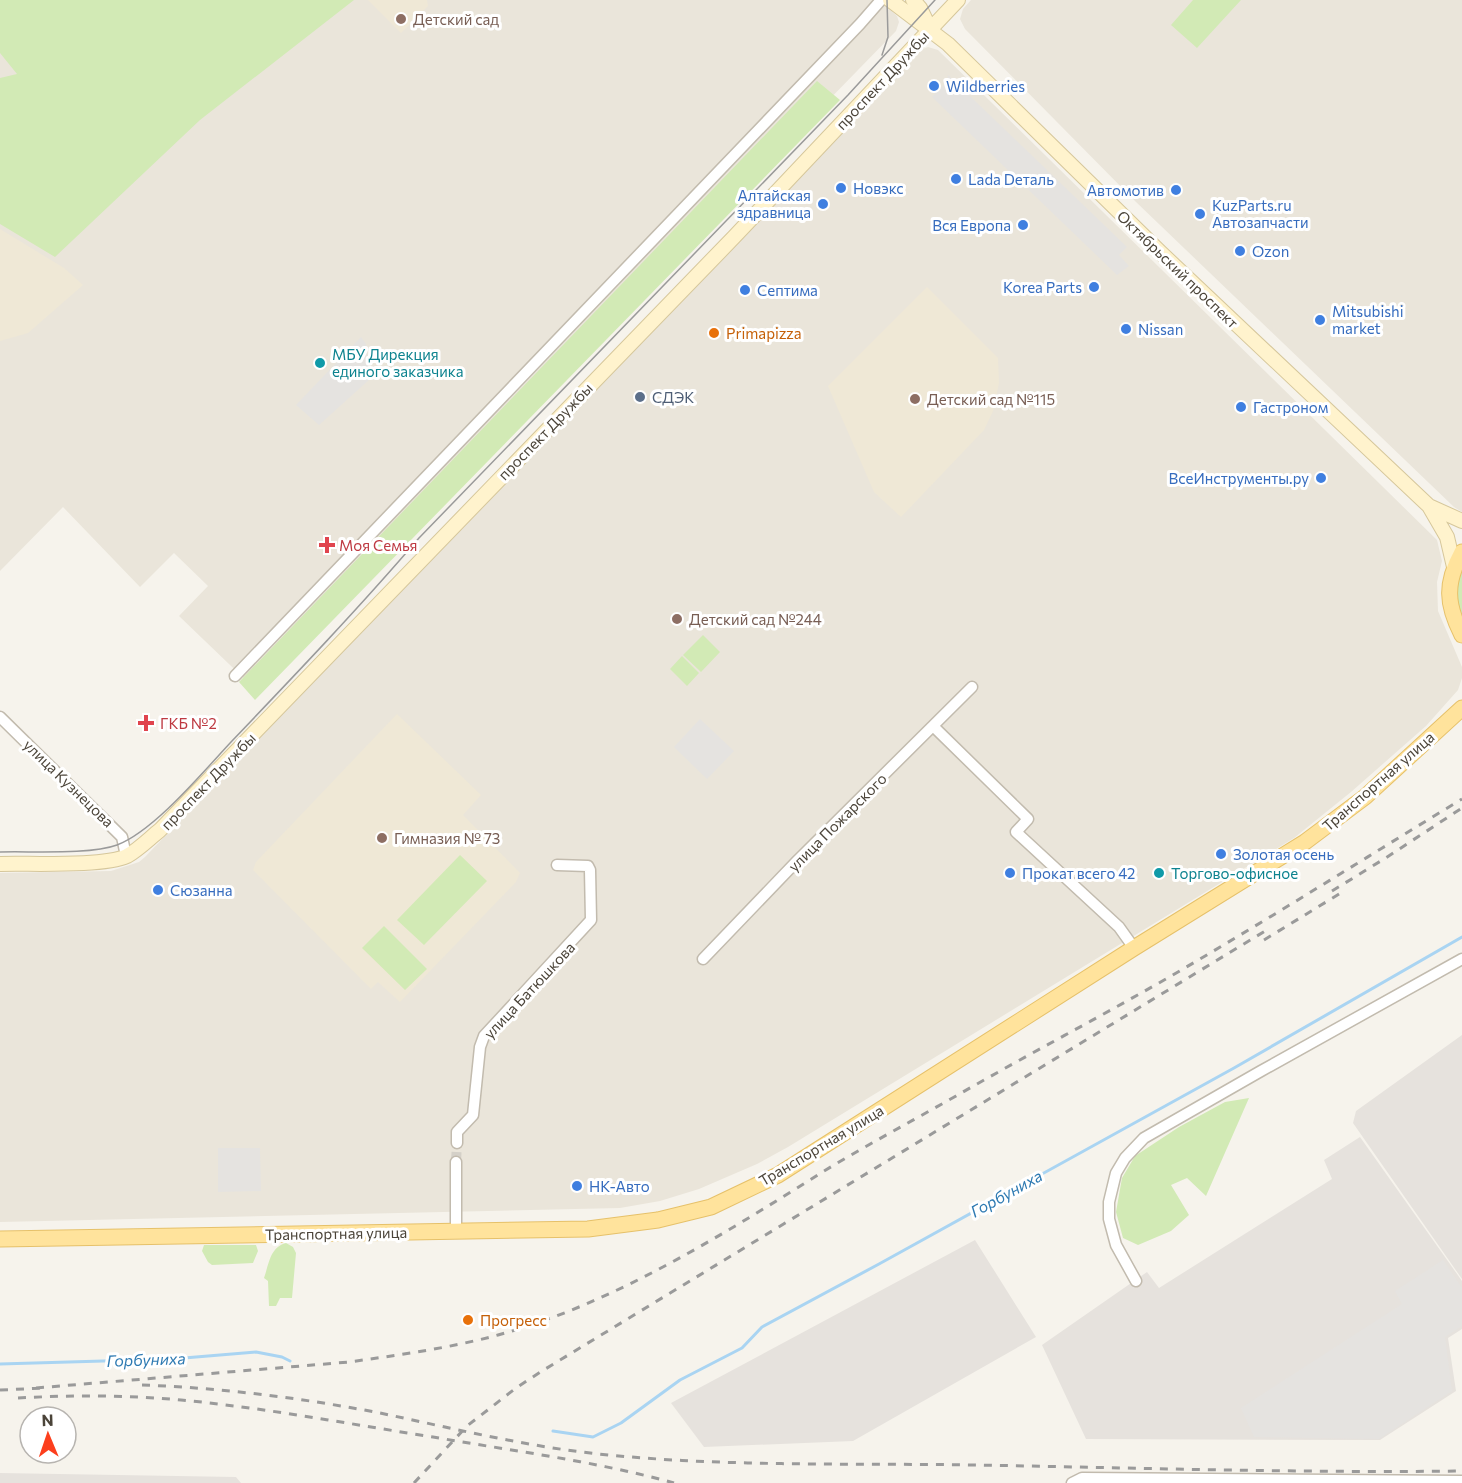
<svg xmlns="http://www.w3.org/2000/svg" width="1462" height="1483" viewBox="0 0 1462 1483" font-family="Commissioner,sans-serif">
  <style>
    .residential { fill: #eae5da }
    .industrial { fill: #e6e2dd }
    .education { fill: #efe8d6 }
    .green { fill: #d2eab5 }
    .parking { fill: #e5e3e0 }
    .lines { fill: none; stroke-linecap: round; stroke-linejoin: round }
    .stream { stroke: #a9d4f2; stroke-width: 3 }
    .minor-tunnel { stroke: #d4d0c8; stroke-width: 10; stroke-dasharray: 10 5; stroke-linecap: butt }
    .minor-casing { stroke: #c2bbae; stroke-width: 13 }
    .secondary-casing { stroke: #d6c79b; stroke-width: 16 }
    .primary-casing { stroke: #e6c16a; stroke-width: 17 }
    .minor { stroke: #fff; stroke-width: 10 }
    .secondary { stroke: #fff3cd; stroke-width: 14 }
    .primary { stroke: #ffe39c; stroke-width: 15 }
    .tram { stroke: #9a9a9a; stroke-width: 1.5 }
    .rail { stroke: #9a9a9a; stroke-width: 3; stroke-dasharray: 8 8; stroke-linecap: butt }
    .education-dot { fill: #8d6e63; stroke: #fff; stroke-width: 2 }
    .shop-dot { fill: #3f7fe0; stroke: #fff; stroke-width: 2 }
    .food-dot { fill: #e8710a; stroke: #fff; stroke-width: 2 }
    .culture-dot { fill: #0f9aa8; stroke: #fff; stroke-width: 2 }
    .service-dot { fill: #5c6f8a; stroke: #fff; stroke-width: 2 }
    .health-dot { fill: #e0444e; stroke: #fff; stroke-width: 2 }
    .labels { text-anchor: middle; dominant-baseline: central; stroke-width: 6; stroke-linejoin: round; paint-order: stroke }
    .education-label { font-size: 15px; fill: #785e54; stroke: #fff; text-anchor: start }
    .street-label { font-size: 15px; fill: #4b4439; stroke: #fff }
    .shop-label { font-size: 15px; fill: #366cbe; stroke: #fff; text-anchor: start }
    .food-label { font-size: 15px; fill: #c56008; stroke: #fff; text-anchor: start }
    .culture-label { font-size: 15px; fill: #0d838f; stroke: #fff; text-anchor: start }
    .service-label { font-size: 15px; fill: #4e5e75; stroke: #fff; text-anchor: start }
    .health-label { font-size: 15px; fill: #be3a42; stroke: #fff; text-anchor: start }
    .water-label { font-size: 16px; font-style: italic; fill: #2e7ab2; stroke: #fff }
  </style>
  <rect width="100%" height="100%" fill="#f6f3ec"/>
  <path class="residential" d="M0,0H880L897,16L899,22L896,31L255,689L179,616L208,586L174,553L140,587L63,507L0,571Z
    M971,0H1462V512L1454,507L1136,202L965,29L960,19L963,9Z
    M928,47L938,50L1437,540L1442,561L1437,582L1438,611L1462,667V678L1458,690L1426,726L1351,792L1294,838L788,1147L757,1164L699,1189L660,1201L620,1208L0,1222V873L111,871L139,862L145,857L923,49Z"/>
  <path class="industrial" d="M1462,1035V1279L1353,1123L1356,1111Z
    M1360,1137L1462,1281V1329L1448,1338L1456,1391L1380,1440L1086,1439L1042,1345L1147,1272L1159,1288L1332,1179L1324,1160Z
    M975,1240L1036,1337L853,1441L704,1447L671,1403Z
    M0,1473L236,1477L241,1483H0Z"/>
  <path class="education" d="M368,0H427L428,6L401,33Z
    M0,229L64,268L83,285L28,333L0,341Z
    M927,287L998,358L999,383L993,411L984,430L901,517L874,492L828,386Z
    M397,714L481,795L463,815L520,873L516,882L400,1002L378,982L371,989L253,870L256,862Z"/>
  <path class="green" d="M0,0H354L200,120L55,257L0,224V78L17,74L0,53Z
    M1193,0H1241L1197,48L1171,25Z
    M817,81L840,100L255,700L239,682Z
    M1462,565V624C1455,601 1452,588 1462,565Z
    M703,635L720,652L701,672L683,655Z
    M682,656L699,673L687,686L670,669Z
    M460,855L487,881L424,945L397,920Z
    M384,926L427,969L405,990L362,948Z
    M1249,1098L1206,1196L1187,1178L1171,1185L1189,1215L1171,1231L1138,1245L1123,1238L1116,1212L1122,1178L1135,1156L1179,1127L1225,1102Z
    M286,1243L293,1247L296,1253L292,1298H280L276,1306H269L268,1281L264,1278C269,1264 270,1247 286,1243Z
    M204,1245H256L258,1251L253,1263L212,1265L208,1262L202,1251Z"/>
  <path class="parking" d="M948,75L1127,247L1119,255L1129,266L1117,275L932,97L947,82Z
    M361,337L366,344L370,379L319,425L296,405Z
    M700,719L734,751L707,779L674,747Z
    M218,1148H260L261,1191L218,1192Z
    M1443,1260L1462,1288V1326L1445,1337L1452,1391L1379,1439L1254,1437L1241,1408L1402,1304L1395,1291Z"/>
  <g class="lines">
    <path class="stream" d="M0,1364L172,1359L256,1352L282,1357L290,1361
      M553,1431L593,1437L621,1423L680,1380L742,1348L762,1327L879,1264L1234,1068L1462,937"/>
    <path class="minor-tunnel" d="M456,1162L457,1143"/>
    <defs>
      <path id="minor" d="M235,676L860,24L881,0
        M0,717L122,837L126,856
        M933,726L1028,819L1016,832L1119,927L1134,948
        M703,959L798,860L972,687
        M457,1143V1132L473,1115L480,1047L484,1036L591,920L590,870L588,866L557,865
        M456,1231V1162
        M1136,1281L1116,1245L1109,1219V1202L1116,1173L1125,1158L1144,1138L1261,1071L1462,959
        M1072,1483L1082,1478L1462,1481"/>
      <path id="secondary" d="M890,0L948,44L1160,252L1429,506L1447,537L1454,567
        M913,0L920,8L930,29
        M1429,506L1462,521
        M0,864C29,863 103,867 127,856C138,850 150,838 160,830L734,237L958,0"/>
      <path id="primary" d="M1462,552C1445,583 1446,604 1462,635
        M0,1239L588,1229L658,1220L711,1207L778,1175L1134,948L1305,842L1365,797L1462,708"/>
    </defs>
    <use href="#minor" class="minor-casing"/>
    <use href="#secondary" class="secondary-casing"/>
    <use href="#primary" class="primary-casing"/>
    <use href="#minor" class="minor"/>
    <use href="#secondary" class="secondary"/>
    <use href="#primary" class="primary"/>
    <path class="tram" d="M882,55L888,37L887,0
      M0,852C31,851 90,855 117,845C154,831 203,772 231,742C295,675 359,608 419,538L848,95L935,0"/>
    <path class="rail" d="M1332,891L1384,859L1462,808
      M1264,940L1344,891
      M142,1385C222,1388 302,1398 380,1413C456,1429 532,1448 609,1455C731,1467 854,1463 976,1465C1138,1468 1300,1473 1462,1471
      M36,1388L349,1362C399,1355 450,1348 498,1335C613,1304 724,1234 824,1171C867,1145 912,1121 956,1096C1027,1055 1100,1017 1171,976C1269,919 1365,858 1462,799
      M0,1390L43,1388
      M18,1398C72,1395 127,1395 181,1400C266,1408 349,1424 433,1437C513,1451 595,1461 674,1483
      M414,1483L467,1426L516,1388L542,1371L1270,928"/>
  </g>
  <g class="education-dot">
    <circle cx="401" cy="19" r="6"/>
    <circle cx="915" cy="399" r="6"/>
    <circle cx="677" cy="619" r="6"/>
    <circle cx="382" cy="838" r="6"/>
  </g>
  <g class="shop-dot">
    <circle cx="934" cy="86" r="6"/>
    <circle cx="956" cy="179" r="6"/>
    <circle cx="841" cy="188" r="6"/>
    <circle cx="1176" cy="190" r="6"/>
    <circle cx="823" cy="204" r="6"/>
    <circle cx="1200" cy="214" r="6"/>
    <circle cx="1023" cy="225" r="6"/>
    <circle cx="1240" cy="251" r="6"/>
    <circle cx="1094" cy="287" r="6"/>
    <circle cx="745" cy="290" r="6"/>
    <circle cx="1320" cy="320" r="6"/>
    <circle cx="1126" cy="329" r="6"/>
    <circle cx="1241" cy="407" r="6"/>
    <circle cx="1321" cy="478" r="6"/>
    <circle cx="1221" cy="854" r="6"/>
    <circle cx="1010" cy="873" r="6"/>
    <circle cx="158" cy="890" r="6"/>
    <circle cx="577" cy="1186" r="6"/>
  </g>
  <g class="food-dot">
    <circle cx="714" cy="333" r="6"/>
    <circle cx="468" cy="1320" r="6"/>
  </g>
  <g class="culture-dot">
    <circle cx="320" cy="363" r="6"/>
    <circle cx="1159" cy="873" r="6"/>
  </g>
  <circle class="service-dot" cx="640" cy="397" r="6"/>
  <g class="health-dot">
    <path d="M324 536h6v6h6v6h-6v6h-6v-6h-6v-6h6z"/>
    <path d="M143 714h6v6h6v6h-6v6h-6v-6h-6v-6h6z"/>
  </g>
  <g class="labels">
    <g class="education-label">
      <text x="413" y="19">Детский сад</text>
      <text x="927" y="399">Детский сад №115</text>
      <text x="689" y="619">Детский сад №244</text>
      <text x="394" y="838">Гимназия № 73</text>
    </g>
    <g class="street-label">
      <text transform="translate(882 80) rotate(-47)">проспект Дружбы</text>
      <text transform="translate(1178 269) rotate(44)">Октябрьский проспект</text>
      <text transform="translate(545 431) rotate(-46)">проспект Дружбы</text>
      <text transform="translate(208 781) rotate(-46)">проспект Дружбы</text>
      <text transform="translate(1378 781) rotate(-41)">Транспортная улица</text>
      <text transform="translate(69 783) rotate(44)">улица Кузнецова</text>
      <text transform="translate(837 822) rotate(-45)">улица Пожарского</text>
      <text transform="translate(529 990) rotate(-47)">улица Батюшкова</text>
      <text transform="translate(821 1145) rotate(-31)">Транспортная улица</text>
      <text transform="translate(336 1233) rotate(-1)">Транспортная улица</text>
    </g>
    <g class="shop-label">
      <text x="946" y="86">Wildberries</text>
      <text x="968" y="179">Lada Dеталь</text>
      <text x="853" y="188">Новэкс</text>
      <text x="1164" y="190" text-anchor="end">Автомотив</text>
      <text x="811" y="195" text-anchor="end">Алтайская<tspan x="811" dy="17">здравница</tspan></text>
      <text x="1212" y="205">KuzParts.ru<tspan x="1212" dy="17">Автозапчасти</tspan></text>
      <text x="1011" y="225" text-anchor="end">Вся Европа</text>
      <text x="1252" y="251">Ozon</text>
      <text x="1082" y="287" text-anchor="end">Korea Parts</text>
      <text x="757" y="290">Септима</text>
      <text x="1332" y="311">Mitsubishi<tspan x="1332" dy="17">market</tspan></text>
      <text x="1138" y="329">Nissan</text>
      <text x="1253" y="407">Гастроном</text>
      <text x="1309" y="478" text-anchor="end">ВсеИнструменты.ру</text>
      <text x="1233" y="854">Золотая осень</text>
      <text x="1022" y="873">Прокат всего 42</text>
      <text x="170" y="890">Сюзанна</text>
      <text x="589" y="1186">НК-Авто</text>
    </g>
    <g class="food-label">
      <text x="726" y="333">Primapizza</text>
      <text x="480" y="1320">Прогресс</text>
    </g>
    <g class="culture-label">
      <text x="332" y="354">МБУ Дирекция<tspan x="332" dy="17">единого заказчика</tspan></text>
      <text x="1171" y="873">Торгово-офисное</text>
    </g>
    <g class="service-label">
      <text x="652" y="397">СДЭК</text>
    </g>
    <g class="health-label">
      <text x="339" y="545">Моя Семья</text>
      <text x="160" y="723">ГКБ №2</text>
    </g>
    <g class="water-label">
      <text transform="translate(1006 1193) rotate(-29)">Горбуниха</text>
      <text transform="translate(146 1359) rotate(-2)">Горбуниха</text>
    </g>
  </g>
  <g transform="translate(48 1435) rotate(358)"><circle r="28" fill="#ffffff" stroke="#b7b4b0" stroke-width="1.5"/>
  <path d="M0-4.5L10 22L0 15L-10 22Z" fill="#fc3f1d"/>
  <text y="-9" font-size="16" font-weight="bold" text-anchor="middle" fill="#4b4439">N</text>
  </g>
</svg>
